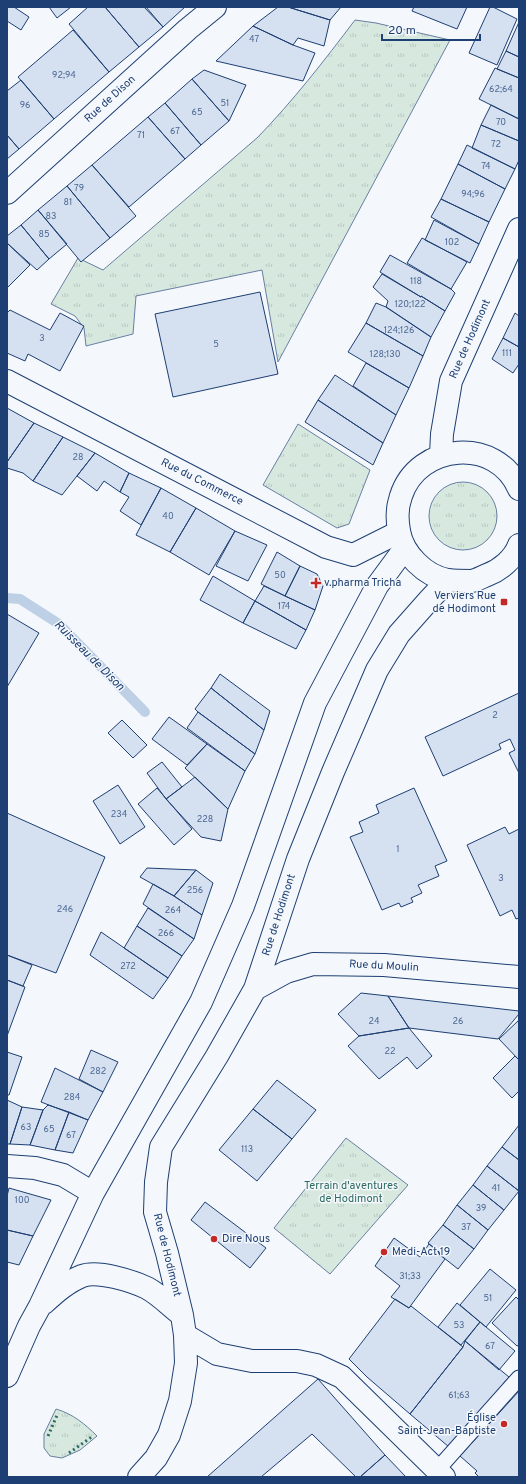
<svg xmlns="http://www.w3.org/2000/svg" width="526" height="1484" viewBox="0 0 526 1484" font-family="Overpass,sans-serif">
  <style>
    .grass { fill: url(#grass-tufts); stroke: #687fa3 }
    .lines { fill: none; stroke-linecap: round; stroke-linejoin: round }
    .stream { stroke: #bed0e5; stroke-width: 10 }
    .building { fill: #d5e0f0; stroke: #1d3f73 }
    .lane-casing { stroke: #1d3f73; stroke-width: 17 }
    .street-casing { stroke: #1d3f73; stroke-width: 24 }
    .secondary-casing { stroke: #1d3f73; stroke-width: 24 }
    .lane { stroke: #f4f7fb; stroke-width: 15 }
    .street { stroke: #f4f7fb; stroke-width: 22 }
    .secondary { stroke: #f4f7fb; stroke-width: 22 }
    .hedge { stroke: #2c6c60; stroke-width: 3; stroke-dasharray: 2 3; stroke-linecap: butt }
    .poi-dot { fill: #c62828; stroke: #f4f7fb; stroke-width: 1.5 }
    .labels { text-anchor: middle; dominant-baseline: central; stroke-width: 3; stroke-linejoin: round; paint-order: stroke }
    .number-label { font-size: 9px; fill: #4b6792 }
    .street-label { font-size: 11px; fill: #1d3f73; stroke: #f4f7fb }
    .poi-label { font-size: 11px; fill: #1d3f73; stroke: #f4f7fb; text-anchor: start }
    .park-label { font-size: 11px; fill: #2c6c60; stroke: #f4f7fb }
    .water-label { font-size: 12px; font-style: italic; fill: #1d3f73; stroke: #f4f7fb }
  </style>
  <defs>
    <pattern id="grass-tufts" width="24" height="20" patternUnits="userSpaceOnUse"><rect width="24" height="20" fill="#d7e8df"/><path d="M3 7l-1-3M5 7V3M7 7l1-3M15 17l-1-3M17 17v-4M19 17l1-3" fill="none" stroke="#b8c8c3"/></pattern>
  </defs>
  <rect width="100%" height="100%" fill="#f4f7fb"/>
  <path class="grass" d="M355,20L376,23L450,40L278,362L262,270L136,296L133,334L86,346L84,328L75,316L51,304L78,258L103,270L257,138C293,101 324,61 355,20Z
    M298,424L370,470L349,524L337,528L263,485Z
    M429 516a34 34 0 1 1 68 0a34 34 0 1 1-68 0Z
    M346,1138L408,1185L330,1274L274,1228Z
    M56,1409C73,1414 85,1424 97,1436L80,1450L62,1458L50,1456L44,1448V1434Z"/>
  <g class="lines">
    <path class="stream" d="M7,598L20,599L59,624L145,712"/>
  </g>
  <path class="building" d="M7,7H14L29,17L21,30L7,21Z
    M49,7H71L57,18Z
    M88,7H105L139,47L109,72L69,24Z
    M105,7H144L163,27L139,47Z
    M146,7H185L163,27Z
    M278,7H288L330,20L324,46L298,38L293,45L253,26Z
    M288,7H341L330,20Z
    M414,7H467L457,29L412,11Z
    M490,7H493L517,19L497,65L469,53Z
    M519,22V57L506,51Z
    M253,26L293,45L315,53L303,81L216,61Z
    M73,30L109,72L54,119L18,77Z
    M506,51L519,57V78L497,69Z
    M495,68L519,78V119L479,99Z
    M204,70L246,85L229,121L192,79Z
    M192,79L229,121L201,145L165,103Z
    M21,80L54,119L19,149L7,135V91Z
    M165,103L201,145L185,159L148,117Z
    M491,105L519,119V141L481,125Z
    M148,117L185,159L129,207L92,165Z
    M481,125L519,141V160L515,169L472,148Z
    M7,135L19,149L7,159Z
    M467,145L515,169L505,189L458,164Z
    M458,164L505,189L489,222L441,199Z
    M92,165L136,216L110,238L67,186Z
    M67,186L110,238L81,262L38,210Z
    M441,199L489,222L479,244L431,217Z
    M38,210L67,244L49,259L21,225Z
    M434,220L479,244L470,263L425,240Z
    M21,225L49,259L37,270L7,243V236Z
    M422,238L467,262L451,289L407,263Z
    M7,243L30,265L7,288Z
    M390,255L451,289L455,293L445,311L421,296V297L380,272Z
    M382,274L421,297V296L445,311L431,337L386,307L388,301L373,287Z
    M260,292L278,374L173,397L155,314Z
    M376,303L386,307L431,337L423,356L366,323Z
    M10,310L50,330L60,313L84,326L60,371L28,354L25,361L7,353V313Z
    M515,313L519,316V347L503,338Z
    M366,323L423,356L409,388L348,352Z
    M503,338L519,347V364L513,373L492,359Z
    M366,363L409,388L396,415L353,386Z
    M335,375L396,415L383,443L318,400Z
    M318,400L383,443L373,465L305,422Z
    M7,408L34,423L7,462Z
    M34,423L63,437L33,481L23,473L7,468V462Z
    M63,437L95,453L62,495L33,481Z
    M95,453L129,473L120,492L104,481L97,491L77,476Z
    M129,473L161,488L141,525L120,511L129,497L120,492Z
    M161,488L196,508L170,552L136,535Z
    M196,508L235,531L209,575L170,552Z
    M235,531L267,545L248,581L216,566Z
    M277,552L300,566L285,596L261,584Z
    M300,566L317,574L323,586L315,610L285,596Z
    M213,576L255,601L243,623L200,600Z
    M264,586L315,610L306,630L255,601Z
    M255,601L306,630L296,649L243,623Z
    M7,614L39,633L7,687Z
    M220,674L270,711L264,730L211,688Z
    M211,688L264,730L255,754L198,712L195,709Z
    M519,693V773L509,753L515,750L510,739L499,744L501,749L443,776L425,737Z
    M198,712L255,754L245,771L187,728Z
    M169,717L207,744L187,765L152,739Z
    M122,720L147,745L133,758L108,733Z
    M207,744L245,771L228,809L185,768Z
    M162,762L182,787L166,799L147,773Z
    M195,777L228,809L221,841L201,837L166,799Z
    M118,785L145,827L120,844L93,801Z
    M157,788L192,829L174,845L138,804Z
    M414,788L447,861L435,866L439,876L418,885L422,893L411,898L413,902L401,907L399,903L382,910L350,837L363,832L359,822L379,813L376,805Z
    M7,813L105,857L56,973L7,955Z
    M505,827L509,834L519,829V918L516,919L512,910L500,916L467,845Z
    M147,868L196,870L174,896L140,877Z
    M196,870L213,883L202,915L174,896Z
    M153,884L174,896L202,915L194,939L143,904Z
    M148,908L194,939L182,956L137,926Z
    M137,926L182,956L168,978L124,948Z
    M101,932L168,978L153,999L90,955Z
    M7,955L32,965L23,986L7,980Z
    M7,980L25,987L7,1036Z
    M361,993L388,996L409,1028L359,1036L338,1014Z
    M388,996L519,1011V1014L498,1039L409,1028Z
    M519,1020V1060L499,1039Z
    M409,1028L432,1056L417,1069L407,1057L379,1079L348,1046L359,1036Z
    M91,1050L118,1062L103,1092L79,1079Z
    M7,1052L22,1057L9,1095H7Z
    M515,1056L519,1060V1091L512,1098L493,1078Z
    M55,1068L103,1092L88,1120L41,1102Z
    M277,1080L316,1110L292,1139L253,1109Z
    M7,1100L22,1107L10,1144H7Z
    M48,1105L69,1112L55,1150L30,1145L43,1110Z
    M22,1107L43,1110L30,1145L10,1144Z
    M253,1109L292,1139L257,1181L219,1150Z
    M69,1112L88,1120L73,1153L55,1150Z
    M519,1125V1160L502,1147Z
    M502,1147L519,1160V1191L487,1166Z
    M487,1166L519,1191L504,1210L473,1185Z
    M473,1185L504,1210L488,1230L457,1205Z
    M9,1188L51,1200L33,1236L7,1230V1196Z
    M205,1202L266,1248L250,1268L191,1220Z
    M457,1205L488,1230L474,1249L443,1225Z
    M443,1225L474,1249L458,1269L439,1254V1252L428,1243Z
    M7,1230L33,1236L19,1265L7,1262Z
    M394,1238L420,1257L429,1244L439,1252V1254L445,1259L409,1308L391,1297L400,1286L375,1266Z
    M490,1269L516,1290L486,1327L460,1305Z
    M516,1297L519,1300V1345L517,1346L492,1323Z
    M395,1299L409,1308L411,1306L463,1347L410,1414L367,1377L349,1359Z
    M457,1303L480,1322L461,1345L438,1327Z
    M480,1322L515,1351L499,1370L465,1341Z
    M465,1341L509,1377L449,1447L410,1414L463,1347Z
    M318,1379L385,1455L360,1477H356L312,1434L261,1477H207Z
    M519,1391V1477H479L475,1473L477,1471L460,1456Z
    M385,1455L406,1477H360Z"/>
  <g class="lines">
    <defs>
      <path id="lane" d="M437,1470L519,1378"/>
      <path id="street" d="M7,381L326,547L353,555L399,532"/>
      <path id="secondary" d="M7,193L188,29L215,7
        M441,455L442,434L451,381L519,229
        M519,489C497,436 418,443 401,496C400,500 398,505 398,510C397,517 398,525 399,531C403,554 425,576 448,580C455,581 465,581 472,581C477,580 482,577 487,575C500,570 514,559 519,545
        M255,989L286,972L313,964L384,965L519,977
        M7,1166L35,1168L63,1175L93,1193
        M44,1303C55,1293 67,1282 82,1276C98,1270 132,1281 147,1288C160,1295 171,1307 182,1315
        M185,1335L217,1354L252,1361H297L316,1365L342,1377L444,1477
        M7,1376L29,1326L40,1306L93,1193L201,1002L243,906L315,703L377,586L405,548
        M139,1477L156,1458L169,1435L180,1401L186,1363L185,1335L182,1315L167,1253L155,1212L156,1182L161,1147L217,1056L255,989L298,859L333,772L377,670L399,634L430,599L448,580"/>
    </defs>
    <use href="#lane" class="lane-casing"/>
    <use href="#street" class="street-casing"/>
    <use href="#secondary" class="secondary-casing"/>
    <use href="#lane" class="lane"/>
    <use href="#street" class="street"/>
    <use href="#secondary" class="secondary"/>
    <path class="hedge" d="M48,1436L58,1413
      M69,1453L93,1436"/>
  </g>
  <g class="poi-dot">
    <path d="M314 577h4v4h4v4h-4v4h-4v-4h-4v-4h4z"/>
    <rect x="500" y="598" width="8" height="8" rx="2"/>
    <circle cx="214" cy="1239" r="4"/>
    <circle cx="384" cy="1252" r="4"/>
    <circle cx="504" cy="1424" r="4"/>
  </g>
  <g class="labels">
    <g class="number-label">
      <text x="254" y="39">47</text>
      <text x="64" y="75">92;94</text>
      <text x="501" y="89">62;64</text>
      <text x="225" y="103">51</text>
      <text x="25" y="105">96</text>
      <text x="197" y="112">65</text>
      <text x="501" y="122">70</text>
      <text x="175" y="131">67</text>
      <text x="141" y="135">71</text>
      <text x="496" y="144">72</text>
      <text x="486" y="166">74</text>
      <text x="79" y="188">79</text>
      <text x="473" y="194">94;96</text>
      <text x="68" y="202">81</text>
      <text x="51" y="216">83</text>
      <text x="44" y="234">85</text>
      <text x="452" y="242">102</text>
      <text x="416" y="281">118</text>
      <text x="410" y="304">120;122</text>
      <text x="399" y="330">124;126</text>
      <text x="42" y="338">3</text>
      <text x="216" y="344">5</text>
      <text x="507" y="353">111</text>
      <text x="385" y="354">128;130</text>
      <text x="78" y="457">28</text>
      <text x="168" y="516">40</text>
      <text x="280" y="575">50</text>
      <text x="284" y="606">174</text>
      <text x="495" y="715">2</text>
      <text x="119" y="814">234</text>
      <text x="205" y="819">228</text>
      <text x="398" y="849">1</text>
      <text x="501" y="878">3</text>
      <text x="195" y="890">256</text>
      <text x="65" y="909">246</text>
      <text x="173" y="910">264</text>
      <text x="166" y="933">266</text>
      <text x="128" y="966">272</text>
      <text x="374" y="1021">24</text>
      <text x="458" y="1021">26</text>
      <text x="390" y="1051">22</text>
      <text x="98" y="1071">282</text>
      <text x="72" y="1097">284</text>
      <text x="26" y="1127">63</text>
      <text x="49" y="1129">65</text>
      <text x="71" y="1135">67</text>
      <text x="247" y="1149">113</text>
      <text x="496" y="1188">41</text>
      <text x="22" y="1200">100</text>
      <text x="481" y="1208">39</text>
      <text x="466" y="1227">37</text>
      <text x="410" y="1276">31;33</text>
      <text x="488" y="1298">51</text>
      <text x="459" y="1325">53</text>
      <text x="490" y="1346">67</text>
      <text x="459" y="1395">61;63</text>
    </g>
    <g class="street-label">
      <text transform="translate(110 99) rotate(-42)">Rue de Dison</text>
      <text transform="translate(470 339) rotate(-66)">Rue de Hodimont</text>
      <text transform="translate(202 482) rotate(27)">Rue du Commerce</text>
      <text transform="translate(279 915) rotate(-72)">Rue de Hodimont</text>
      <text transform="translate(384 966) rotate(3)">Rue du Moulin</text>
      <text transform="translate(167 1255) rotate(76)">Rue de Hodimont</text>
    </g>
    <g class="poi-label">
      <text x="324" y="583">v.pharma Tricha</text>
      <text x="496" y="596" text-anchor="end">Verviers Rue<tspan x="496" dy="13">de Hodimont</tspan></text>
      <text x="222" y="1239">Dire Nous</text>
      <text x="392" y="1252">Medi-Act 19</text>
      <text x="496" y="1418" text-anchor="end">Église<tspan x="496" dy="13">Saint-Jean-Baptiste</tspan></text>
    </g>
    <g class="park-label">
      <text x="351" y="1186">Terrain d'aventures<tspan x="351" dy="13">de Hodimont</tspan></text>
    </g>
    <g class="water-label">
      <text transform="translate(89 656) rotate(45)">Ruisseau de Dison</text>
    </g>
  </g>
  <rect width="526" height="1484" fill="none" stroke="#1d3f73" stroke-width="16"/>
  <path d="M382 34v6h98v-6" fill="none" stroke="#1d3f73" stroke-width="2"/>
  <text x="388" y="34" font-size="12" fill="#1d3f73" stroke="#f4f7fb" stroke-width="3" paint-order="stroke">20 m</text>
</svg>
